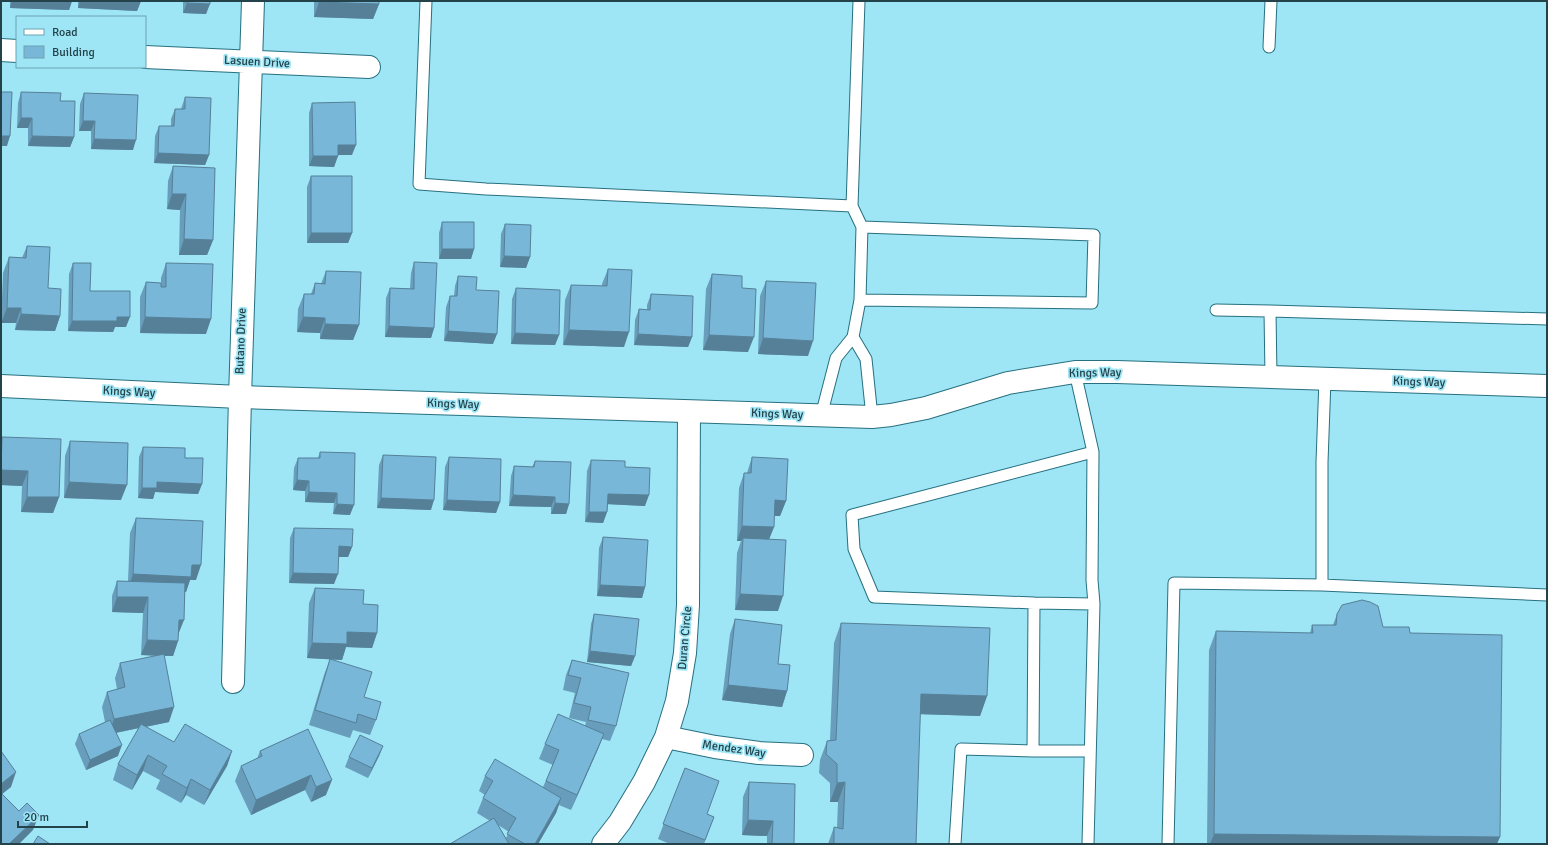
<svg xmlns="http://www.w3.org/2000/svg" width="1548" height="845" viewBox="0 0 1548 845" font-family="Signika,sans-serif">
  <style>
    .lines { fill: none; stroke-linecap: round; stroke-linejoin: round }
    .lane-casing { stroke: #27707f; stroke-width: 13 }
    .street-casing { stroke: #27707f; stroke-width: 24 }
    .secondary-casing { stroke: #27707f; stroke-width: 24 }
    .lane { stroke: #fff; stroke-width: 11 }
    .street { stroke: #fff; stroke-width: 22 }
    .secondary { stroke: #fff; stroke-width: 22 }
    .wall { fill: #689dbb; fill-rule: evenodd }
    .shaded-wall { fill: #558098 }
    .building { fill: #79b7d9; stroke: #558098 }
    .labels { text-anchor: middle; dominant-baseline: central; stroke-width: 3.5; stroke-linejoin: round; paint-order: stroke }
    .street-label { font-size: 12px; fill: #244249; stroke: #9ee5f6 }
  </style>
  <rect width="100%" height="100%" fill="#9ee5f6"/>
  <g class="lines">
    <defs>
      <path id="lane" d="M426,1L419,184L486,189L852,206
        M1269,47L1271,1
        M860,300L1092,303L1094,235L862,227
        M1216,310L1270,311L1271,377
        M1270,311L1547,319
        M853,337L866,359L872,417
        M1075,372L1093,452L1092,580L1094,604L1088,844
        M821,416L836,358L853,337L860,300L862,227L852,206L859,1
        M1322,585V462L1325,379
        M1034,603L1094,604
        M1033,751H1089
        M955,844L961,749L1033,751L1034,603L874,597L854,549L852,515L1093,452
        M1168,844L1174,583L1322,585L1547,595"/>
      <path id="street" d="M1,50L17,51
        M145,57L369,67
        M233,682L240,397L253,1
        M666,737L715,747L759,753L802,755
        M603,844L620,822L644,782L666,737L677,701L685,653L688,605L689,412"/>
      <path id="secondary" d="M1,386L240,397L872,417L891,415L926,408L1008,383L1075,372H1117L1547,386"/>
    </defs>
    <use href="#lane" class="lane-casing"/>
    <use href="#street" class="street-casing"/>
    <use href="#secondary" class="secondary-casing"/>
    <use href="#lane" class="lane"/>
    <use href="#street" class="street"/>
    <use href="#secondary" class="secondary"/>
  </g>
  <path class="wall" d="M10,1H72L69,10L10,8Z
    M78,1H141L137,11L78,8Z
    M173,1H210L206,14L183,13V2H173Z
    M314,1H379V4L373,19L314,17Z
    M21,92L60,101L74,137L70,147L28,146V128H17L18,103Z
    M84,93L133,150L91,149V131H79L80,104Z
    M185,97L209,155L205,165L154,163L155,136L159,126H171V119L175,109H181Z
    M312,103L352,155H338L334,167L309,166V113Z
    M173,166L213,240L207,255H179L180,210L167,209L168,181Z
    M311,176L352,233L348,243H307V187Z
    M442,222L474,249L471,259H439V233Z
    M505,224L530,257L526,268L500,267L501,234Z
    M27,246L48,288L60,316L55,331L15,330L16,323H1L3,273L9,257L22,258Z
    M414,262L434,328L431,338L385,337L386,298L390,288L410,289L411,273Z
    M73,263L90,291L126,327H115L113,332L68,331L69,274Z
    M166,263L206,334L140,333V297L146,282L161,283V278Z
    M608,269L624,347L563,345L565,300L571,285L602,286V284Z
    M326,271L359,325L353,340L320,339V333L297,332L298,309L304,294H311L315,283L321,284Z
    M712,274L742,288L748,352L703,350L706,289Z
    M458,276L476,290L493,344L444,341L446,307L450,296H454L455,286Z
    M766,281L808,356L758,354L760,296Z
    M516,288L559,335L555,345L511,344L512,299Z
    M651,294L692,337L688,347L634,345L635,320L639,309L647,310V305Z
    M2,437L59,497L53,513L21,512L22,486L1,485V439Z
    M70,441L121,500L64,498L65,456Z
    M143,447L185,458L202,484L198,494L155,492L153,499L138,498L139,457Z
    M320,452L350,515L333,514L334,503L305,502V491L293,490L294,468L298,458H318Z
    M383,455L431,510L377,508L379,465Z
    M449,457L500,502L496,513L443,510L445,467Z
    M752,457L786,501L780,516H774V527L769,539L778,611L735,610L737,553L741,541H737L739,488L744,473H747Z
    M591,460L625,467L645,506L608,504L607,512L603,523L585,522L587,471Z
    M535,461L569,504L566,514H551V507L509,506L511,476L514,466L532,467Z
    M136,518L196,580H190L186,592H185L178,635V641L173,656H164L169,722L146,727L174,742L232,751L227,766L204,805L186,795L181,803L156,789L160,780L143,771L132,790L113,780L118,764L139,728L116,733L118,756L86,770L75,744L79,734L105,722L102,707L107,692L117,689L115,678L120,663L156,656L141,655L143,613L112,612V596L117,581H128L130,533Z
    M294,528L352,547L348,557H338L334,584L289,583L290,538Z
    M603,537L645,587L642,598L597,596L599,548Z
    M315,588L363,604L377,633L372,648L346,647L342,660L307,658L309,603Z
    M594,614L635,656L631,666L587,662L591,624Z
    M1337,614L1383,627L1410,633L1497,844H1207L1209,650L1216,631L1310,633L1312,625H1333Z
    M735,619L778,664L787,691L782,707L722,700L730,634Z
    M841,623L987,696L980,716L920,714L916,844H828L834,827L837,828L838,802H830V783L819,773L820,760L827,741L830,740L834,643Z
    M330,659L364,697L376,720L370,735L353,730L350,738L309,725L324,675Z
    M572,660L616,726L610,741L602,739L598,749L571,810L559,805L556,813L538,844H450L490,821L477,813L483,798L485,795L479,791L485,776L543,787L553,765L539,759L545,744L585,726L586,722L569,718L575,693L563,690L566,675ZM498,825L509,832L506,838Z
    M308,729L326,795L311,802L305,790L251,815L235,781L241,766L257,759L260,751Z
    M383,746L379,756L368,778L345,767L349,757Z
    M685,768L707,814L714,817L704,844H670L658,839Z
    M749,782L794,844H767V836L742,835L743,797Z"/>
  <path class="shaded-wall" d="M12,1H72L69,10L10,8Z
    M80,1H141L137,11L78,8Z
    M173,1H184L183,2H173Z
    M319,2L379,4L373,19L314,17Z
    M187,3L210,4L206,14L183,13Z
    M21,118H32L28,128H17Z
    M83,121H95L91,131H79Z
    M1,136H10L7,146H1Z
    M32,136L74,137L70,147L28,146Z
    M94,139L136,140L133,150L91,149Z
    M338,145H356L352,155H334Z
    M158,153L209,155L205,165L154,163Z
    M313,156H338L334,167L309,166Z
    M172,194H186L180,210L167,209Z
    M311,233H352L348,243H307Z
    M184,239L213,240L207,255H179Z
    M442,249H474L471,259H439Z
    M504,256L530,257L526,268L500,267Z
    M7,308H21L16,323H1Z
    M21,314L60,316L55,331L15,330Z
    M117,317H130L126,327H115L113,332L68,331L72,321Z
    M145,317L211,319L206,334L140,333Z
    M303,317L325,318L320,333L297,332Z
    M325,324L359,325L353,340L320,339Z
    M389,326L434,328L431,338L385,337Z
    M569,330L629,332L624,347L563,345Z
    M448,331L497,334L493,344L444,341Z
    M515,333L559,335L555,345L511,344Z
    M638,334L692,337L688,347L634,345Z
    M709,335L754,337L748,352L703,350Z
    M763,338L813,341L808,356L758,354Z
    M1,470L28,471L22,486L1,485Z
    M297,480L309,481L305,491L293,490Z
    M69,482L127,485L121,500L64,498Z
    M157,482L202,484L198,494L155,492L153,499L138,498L142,488Z
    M309,492L337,493L334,503L305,502Z
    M608,494L649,495L645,506L604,504Z
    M513,495L555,497L551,507L509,506Z
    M27,497H59L53,513L21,512Z
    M381,498L434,500L431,510L377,508Z
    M447,500L500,502L496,513L443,510Z
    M775,500L786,501L780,516H769Z
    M555,503L569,504L566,514H551Z
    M337,504L354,505L350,515L333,514Z
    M589,512H607L603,523L585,522Z
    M742,526L774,527L768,542L743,538L741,541H737Z
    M339,546L352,547L348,557H335Z
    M192,565H201L196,580H190L186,592L128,589L133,574Z
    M293,573L338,574L334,584L289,583Z
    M600,585L645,587L642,598L597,596Z
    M740,594L783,596L778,611L735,610Z
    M117,597H148L143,613L112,612Z
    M179,620H184L178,635Z
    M347,632L377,633L372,648L346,647L342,660L307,658L312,643Z
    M147,640L178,641L173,656L141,655Z
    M590,651L635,656L631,666L587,662Z
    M728,685L787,691L782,707L722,700Z
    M921,694L987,696L980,716L914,714Z
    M174,707L169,722L109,734L114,719Z
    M604,734L598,749L571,810L577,795Z
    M122,745L118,756L86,770L90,760Z
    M383,746L379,756L368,778L372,768Z
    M232,751L227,766L204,805L210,790Z
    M148,755L143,771L132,790L137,775Z
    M16,772L11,787L1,795V784Z
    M311,775L305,790L251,815L256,800Z
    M191,779L186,795L181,803L187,788Z
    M332,780L326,795L311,802L316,787Z
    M845,782L838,802H830L837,783Z
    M561,798L556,813L538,844H535Z
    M39,815L33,830L19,844H9Z
    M748,820L773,821L767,836L742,835Z
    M1214,834L1500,837L1497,844H1210Z"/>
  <path class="building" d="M187,1H210V4L187,3Z
    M319,1H379V4L319,2Z
    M1,92H12L10,136H1Z
    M21,92L61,93L60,101H75L74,137L32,136V118H21Z
    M84,93L138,95L136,140L94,139L95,121H83Z
    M185,97L211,98L209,155L158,153L159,126H174L175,109H185Z
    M355,102L356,145H338V156H313L312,103Z
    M173,166L215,168L213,240L184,239L186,194H172Z
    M311,176H352V233H311Z
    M442,222H474V249H442Z
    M505,224L531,225L530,257L504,256Z
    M27,246L50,247L48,288L61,289L60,316L21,314V308H7L9,257L26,258Z
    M414,262L437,263L434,328L389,326L390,288L414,289Z
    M73,263H91L90,291H130V317H117V321H72Z
    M166,263L213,264L211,319L145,317L146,282L161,283V287H166Z
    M608,269L632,270L629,332L569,330L571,285L607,286Z
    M326,271L361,272L359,325L325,324V318L303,317L304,294H314L315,283L325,284Z
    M712,274L742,276V288L756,289L754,337L709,335Z
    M458,276L477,277L476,290L499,291L497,334L448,331L450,296H457Z
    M766,281L816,283L813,341L763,338Z
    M516,288L560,290L559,335L515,333Z
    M651,294L693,296L692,337L638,334L639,309L650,310Z
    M2,437L61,439L59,497H27L28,471L1,470Z
    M70,441L128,443L127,485L69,482Z
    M143,447L185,448V458H203L202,484L157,482V488H142Z
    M320,452L355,453L354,505L337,504V493L309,492V481L297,480L298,458H320Z
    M383,455L436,457L434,500L381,498Z
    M449,457L501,459L500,502L447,500Z
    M752,457L788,459L786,501L775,500L774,527L742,526L744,473H751Z
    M591,460L625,461V467L650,468L649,495L608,494L607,512H589Z
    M535,461L571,462L569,504L555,503V497L513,495L514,466L534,467Z
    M136,518L203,521L201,565H192L191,577L133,574Z
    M294,528L353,529L352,547L339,546L338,574L293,573Z
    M603,537L648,540L645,587L600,585Z
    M743,538L786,540L783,596L740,594Z
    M117,581L185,583L184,620H179L178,641L147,640L148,597H117Z
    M315,588L364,590L363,604L378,605L377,633L347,632V644L312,643Z
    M1362,600L1370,602L1378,606L1383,627H1409L1410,633L1502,635L1500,837L1214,834L1216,631L1313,633L1312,625H1336L1337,614L1342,605Z
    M594,614L639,619L635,656L590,651Z
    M735,619L782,625L778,664L790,665L787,691L728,685Z
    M841,623L990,628L987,696L921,694L916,844H834V827L843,829L845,782L837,783V764L826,754L827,741L836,740Z
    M164,654L174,707L114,719L107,692L125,687L120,663Z
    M330,659L372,672L364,697L381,702L376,720L358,714L356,723L315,710Z
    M572,660L629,673L616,726L588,720L591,707L574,703L581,678L568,675Z
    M558,714L604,734L577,795L546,781L559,750L545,744Z
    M110,720L122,745L90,760L79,734Z
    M141,724L174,742L185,724L232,751L210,790L191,779L187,788L162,774L167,766L148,755L137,775L118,764Z
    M308,729L332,780L316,787L311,775L256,800L241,766L262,756L260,751Z
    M360,735L383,746L372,768L349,757Z
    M1,751L16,772L1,784Z
    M495,759L561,798L535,844H525L507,834L516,818L483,798L493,781L485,776Z
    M685,768L719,781L707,814L714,817L705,840L663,824Z
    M749,782L795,784L794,844H772L773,821L748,820Z
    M1,793L19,811L27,803L39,815L9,844H1Z
    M494,818L509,844H450Z
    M38,836L50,844H33Z"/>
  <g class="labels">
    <g class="street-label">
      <text transform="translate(257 62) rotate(3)">Lasuen Drive</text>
      <text transform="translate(241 341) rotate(-88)">Butano Drive</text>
      <text transform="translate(1095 373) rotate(-1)">Kings Way</text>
      <text transform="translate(1419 382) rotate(2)">Kings Way</text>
      <text transform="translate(129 392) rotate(3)">Kings Way</text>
      <text transform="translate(453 404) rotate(2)">Kings Way</text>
      <text transform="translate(777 414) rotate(2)">Kings Way</text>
      <text transform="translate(685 638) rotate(-85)">Duran Circle</text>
      <text transform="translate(734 749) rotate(8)">Mendez Way</text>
    </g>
  </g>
  <rect width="1548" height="845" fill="none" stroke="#244249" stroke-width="4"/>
  <rect x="16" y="16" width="130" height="52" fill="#9ee5f6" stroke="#6da4b1"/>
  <rect x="24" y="29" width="20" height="6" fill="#ffffff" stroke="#6da4b1"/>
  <text x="52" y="36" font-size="12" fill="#244249">Road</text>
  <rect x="24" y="46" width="20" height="12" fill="#79b7d9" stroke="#6da4b1"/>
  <text x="52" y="56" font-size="12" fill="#244249">Building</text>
  <path d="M18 821v6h69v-6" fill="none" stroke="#244249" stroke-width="2"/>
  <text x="24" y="821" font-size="12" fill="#244249" stroke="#9ee5f6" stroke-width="3" paint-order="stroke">20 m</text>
</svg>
